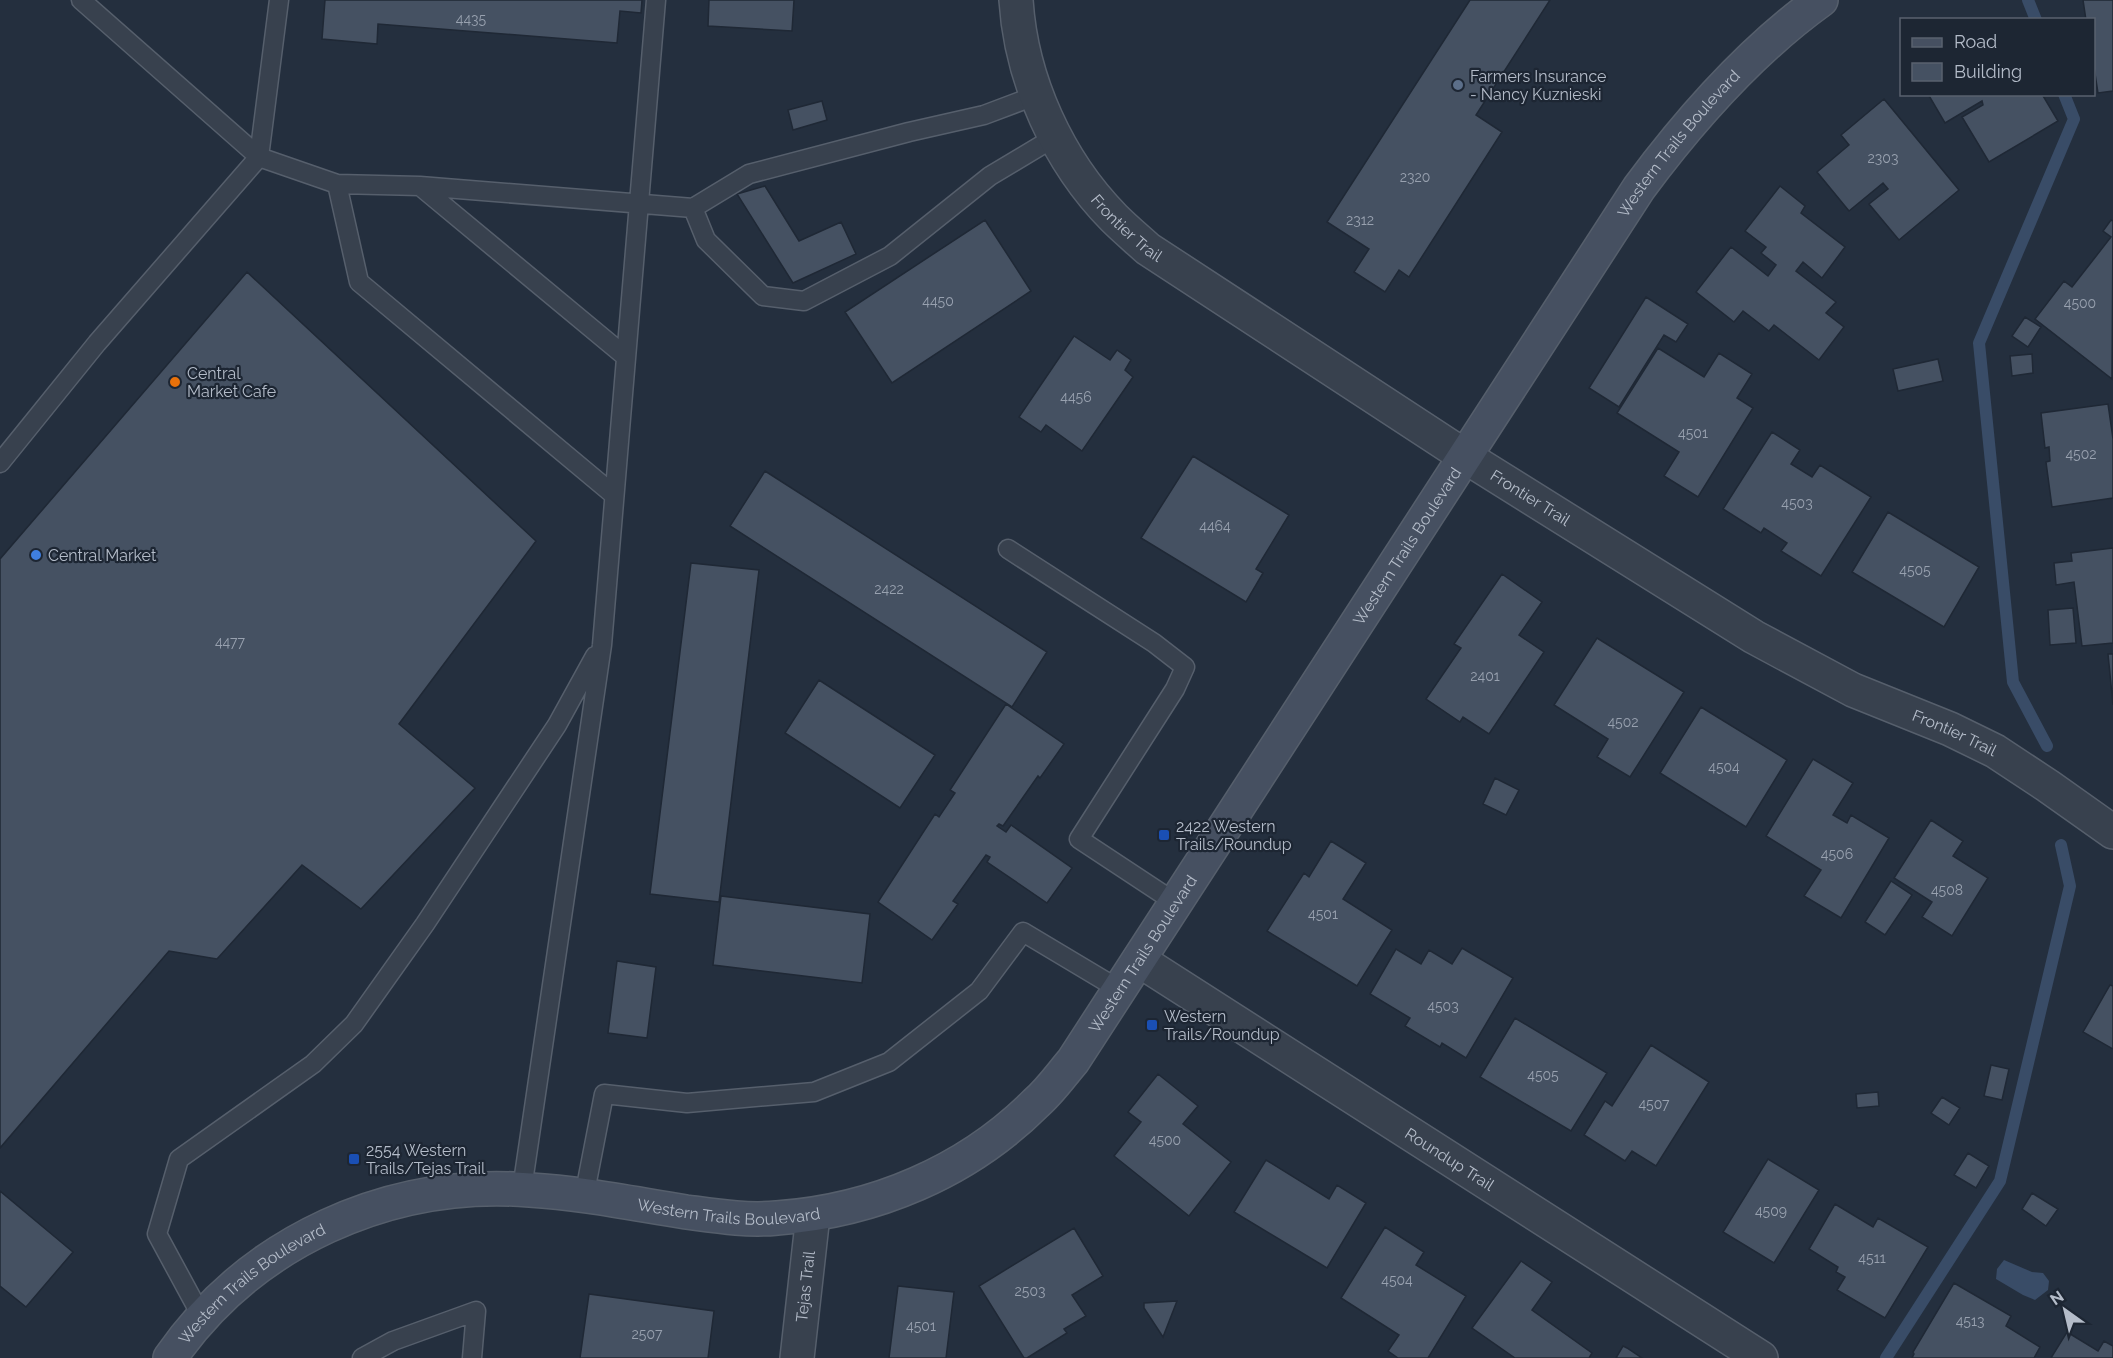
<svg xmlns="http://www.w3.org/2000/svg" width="2113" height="1358" viewBox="0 0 2113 1358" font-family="Raleway,sans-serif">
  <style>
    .water { fill: #394c67 }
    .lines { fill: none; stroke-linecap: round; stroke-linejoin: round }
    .stream { stroke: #394c67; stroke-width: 12 }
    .building { fill: #455162; stroke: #1f2835; stroke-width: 1.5 }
    .lane-casing { stroke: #565f6c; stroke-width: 21 }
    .street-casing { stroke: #565f6c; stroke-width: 36 }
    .secondary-casing { stroke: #565f6c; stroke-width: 36 }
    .lane { stroke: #38414e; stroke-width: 18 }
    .street { stroke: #38414e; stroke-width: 33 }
    .secondary { stroke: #465061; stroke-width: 33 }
    .service-dot { fill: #5c6f8a; stroke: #1d2633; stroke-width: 2 }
    .food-dot { fill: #e8710a; stroke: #1d2633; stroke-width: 2 }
    .shop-dot { fill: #3f7fe0; stroke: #1d2633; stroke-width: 2 }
    .transit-dot { fill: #1a4fb4; stroke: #1d2633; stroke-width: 2 }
    .labels { text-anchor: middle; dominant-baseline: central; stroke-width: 4.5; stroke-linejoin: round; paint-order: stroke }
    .number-label { font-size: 14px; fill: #98a1af }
    .poi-label { font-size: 16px; fill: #b4bcc9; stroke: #1d2633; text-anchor: start }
    .street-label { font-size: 16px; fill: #b4bcc9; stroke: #1d2633 }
  </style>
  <rect width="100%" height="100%" fill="#242f3e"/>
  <path class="water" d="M2004,1260L2032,1272L2043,1273L2049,1281L2048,1290L2035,1300L2023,1295L1996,1279L1997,1269Z"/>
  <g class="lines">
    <path class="stream" d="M2028,0L2036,20
      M2047,746L2013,682L1979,343L2074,119L2064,94
      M1886,1358L2000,1181L2070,886L2061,845"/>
  </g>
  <path class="building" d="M325,0H642L641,13L620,11L617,43L378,24L377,44L322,39Z
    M709,0H794L792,31L708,26Z
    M1470,0H1550L1476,115L1502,132L1409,277L1399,270L1385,292L1354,272L1369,249L1327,222Z
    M2083,0H2113V91L2098,93L2094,67V20H2086Z
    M1928,94H2042L2058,121L1989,162L1962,117L1983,105L1982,101L1945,123Z
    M1884,99L1959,190L1899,240L1869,204L1888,189L1883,183L1849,211L1817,172L1849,145L1841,135Z
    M822,101L827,120L793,130L788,110Z
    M765,186L799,241L841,222L856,254L793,283L737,194Z
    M1780,186L1805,206L1801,213L1845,247L1822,278L1803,262L1796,271L1836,302L1826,313L1844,327L1819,360L1774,325L1769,331L1743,311L1734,322L1696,292L1731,247L1768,276L1776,265L1761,253L1766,247L1745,231Z
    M985,220L1031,291L892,383L845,312Z
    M2111,220L2113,221L2112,379L2035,319L2064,281L2072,287L2111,237L2103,231Z
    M247,272L536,541L399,724L475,788L361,909L302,865L217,959L169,951L0,1148V559Z
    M1646,297L1688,324L1676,342L1664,335L1619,407L1589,388Z
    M2025,317L2041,327L2028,347L2012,336Z
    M1074,336L1110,360L1117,350L1131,360L1125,370L1133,377L1082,451L1046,425L1041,432L1019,417Z
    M1658,348L1704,377L1719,353L1752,374L1737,398L1753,408L1698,497L1664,476L1679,452L1617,413Z
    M2032,354L2033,373L2012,376L2010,356Z
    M1938,359L1943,381L1898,391L1893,369Z
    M2108,404L2113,439V498L2052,507L2046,462L2050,461L2049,447L2045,448L2041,413Z
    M1772,432L1800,450L1791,464L1812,477L1820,465L1871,497L1821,576L1781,551L1787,543L1764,528L1761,533L1723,509Z
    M1193,456L1289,515L1256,569L1263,573L1246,602L1141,538Z
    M765,471L1047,652L1012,707L730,526Z
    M1888,512L1979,567L1944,627L1852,572Z
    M2113,548V643L2082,646L2074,582L2056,585L2054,563L2072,561L2071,553Z
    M691,563L759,570L719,902L650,894Z
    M1502,574L1542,602L1519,635L1544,652L1489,734L1463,717L1460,722L1426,699L1461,648L1454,644Z
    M2073,608L2076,643L2050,645L2048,610Z
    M1597,638L1684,692L1630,777L1597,757L1608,739L1554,705Z
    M2108,654H2113V705Z
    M819,680L935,755L900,808L785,733Z
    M1006,704L1064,744L1040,778L1038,776L1003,826L999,824L997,826L1006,832L1011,825L1072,868L1047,903L987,862L990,857L986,855L953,901L958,904L932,940L878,902L935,814L939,817L955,793L950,790Z
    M1701,707L1787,760L1746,827L1660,773Z
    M1813,759L1853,783L1833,815L1847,823L1851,815L1889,838L1841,918L1804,896L1821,870L1766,836Z
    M1495,778L1519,790L1506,815L1483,804Z
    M1931,820L1963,841L1953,856L1988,878L1952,936L1922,917L1932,902L1894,878Z
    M1331,841L1366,863L1343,899L1392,930L1357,986L1267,931L1304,873L1309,877Z
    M1891,881L1912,895L1885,935L1865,922Z
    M721,896L870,914L862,983L713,965Z
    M1462,948L1513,978L1466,1058L1442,1043L1440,1047L1405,1026L1410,1018L1370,994L1396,949L1421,964L1429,950L1452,964Z
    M617,961L656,967L647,1038L608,1033Z
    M2110,985L2113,986V1049L2083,1032Z
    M1515,1018L1607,1073L1571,1131L1480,1077Z
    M1651,1045L1709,1082L1656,1166L1632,1151L1625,1161L1584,1135L1605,1101L1612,1106Z
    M1991,1065L2009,1069L2002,1100L1984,1096Z
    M1158,1074L1198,1106L1183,1124L1231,1162L1189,1216L1114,1156L1141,1122L1128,1112Z
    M1878,1092L1879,1106L1857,1108L1856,1094Z
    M1942,1097L1960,1108L1949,1125L1931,1113Z
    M1968,1153L1989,1166L1976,1188L1954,1175Z
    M1768,1159L1819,1190L1774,1263L1723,1232Z
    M1266,1160L1329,1199L1337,1185L1366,1203L1327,1268L1234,1212Z
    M0,1191L73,1252L26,1307L0,1286Z
    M2032,1193L2058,1209L2046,1226L2022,1209Z
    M1835,1204L1873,1227L1878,1218L1928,1247L1885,1318L1837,1290L1845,1277L1836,1272L1838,1267L1809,1249Z
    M1385,1227L1424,1252L1416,1265L1466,1296L1428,1358H1398L1388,1351L1399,1335L1341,1298Z
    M1074,1228L1103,1276L1072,1295L1086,1316L1064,1329L1067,1333L1027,1358H1024L979,1286Z
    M1521,1261L1552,1282L1532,1310L1592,1353L1589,1358H1515L1472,1328Z
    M1954,1283L2011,1316L2006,1326L2040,1347L2034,1358H1912L1914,1354L1913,1352Z
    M898,1286L954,1292L946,1358H889Z
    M589,1294L714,1311L708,1358H580Z
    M1177,1301L1163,1337L1144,1308V1303Z
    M2067,1332L2098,1351L2104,1341L2113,1346V1358H2051Z
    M1623,1346L1627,1348L1642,1358H1616Z"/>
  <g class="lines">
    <defs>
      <path id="lane" d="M81,0L259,157L337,184
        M420,186L693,208L749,174L909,132L984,115L1037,95
        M693,208L706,240L763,296L804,301L890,256L990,176L1055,137
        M0,463L97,343L259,157L279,0
        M614,495L359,282L337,184L420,186L626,357
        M1008,549L1154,643L1185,667L1175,689L1079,839L1176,903
        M522,1189L602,645L656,0
        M584,1197L604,1094L687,1103L814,1092L889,1062L979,991L1023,932L1120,990
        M202,1317L157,1234L179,1159L313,1064L354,1024L425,924L557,725L595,656
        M362,1358L393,1341L476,1311L472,1358"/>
      <g id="street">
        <path id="s1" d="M1016,0C1021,80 1058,161 1114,218C1125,229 1137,239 1148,249L1466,457L1754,637L1853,690L1950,729L1995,751L2048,786L2113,832"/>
        <path id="s2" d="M1139,960L1761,1358"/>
        <path id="s3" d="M797,1358L813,1215"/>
      </g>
      <g id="secondary">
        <path id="s4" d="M170,1358C251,1241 389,1179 530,1190C582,1193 635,1204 686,1212C716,1216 747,1221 777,1218C874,1211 967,1172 1036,1103C1050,1091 1061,1075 1073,1061L1639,188C1691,118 1750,51 1821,0"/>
      </g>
    </defs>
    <use href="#lane" class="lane-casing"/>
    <use href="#street" class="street-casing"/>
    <use href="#secondary" class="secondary-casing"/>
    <use href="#lane" class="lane"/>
    <use href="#street" class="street"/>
    <use href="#secondary" class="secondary"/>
  </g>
  <circle class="service-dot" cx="1458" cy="85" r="6"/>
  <circle class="food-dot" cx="175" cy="382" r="6"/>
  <circle class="shop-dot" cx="36" cy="555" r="6"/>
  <g class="transit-dot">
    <rect x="1158" y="829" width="12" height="12" rx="3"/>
    <rect x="1146" y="1019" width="12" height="12" rx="3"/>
    <rect x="348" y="1153" width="12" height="12" rx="3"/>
  </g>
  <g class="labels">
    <g class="number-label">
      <text x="471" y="19">4435</text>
      <text x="1883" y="158">2303</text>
      <text x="1415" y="177">2320</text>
      <text x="1360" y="220">2312</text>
      <text x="938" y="301">4450</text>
      <text x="2080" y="303">4500</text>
      <text x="1076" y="397">4456</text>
      <text x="1693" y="433">4501</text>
      <text x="2081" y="454">4502</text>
      <text x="1797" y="503">4503</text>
      <text x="1215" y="526">4464</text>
      <text x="1915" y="570">4505</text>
      <text x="889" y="589">2422</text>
      <text x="230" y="642">4477</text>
      <text x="1485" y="676">2401</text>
      <text x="1623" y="722">4502</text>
      <text x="1724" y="767">4504</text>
      <text x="1837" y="854">4506</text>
      <text x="1947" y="890">4508</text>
      <text x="1323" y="914">4501</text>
      <text x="1443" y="1006">4503</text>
      <text x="1543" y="1075">4505</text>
      <text x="1654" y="1104">4507</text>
      <text x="1165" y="1140">4500</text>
      <text x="1771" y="1211">4509</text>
      <text x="1872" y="1258">4511</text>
      <text x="1397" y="1280">4504</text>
      <text x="1030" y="1291">2503</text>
      <text x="1970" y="1321">4513</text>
      <text x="921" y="1326">4501</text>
      <text x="647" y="1334">2507</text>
    </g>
    <g class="poi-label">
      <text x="1470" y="76">Farmers Insurance<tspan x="1470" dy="18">- Nancy Kuznieski</tspan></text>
      <text x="187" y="373">Central<tspan x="187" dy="18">Market Cafe</tspan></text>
      <text x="48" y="555">Central Market</text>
      <text x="1176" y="826">2422 Western<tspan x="1176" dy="18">Trails/Roundup</tspan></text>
      <text x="1164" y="1016">Western<tspan x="1164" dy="18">Trails/Roundup</tspan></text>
      <text x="366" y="1150">2554 Western<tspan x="366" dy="18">Trails/Tejas Trail</tspan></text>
    </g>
    <g class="street-label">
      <text stroke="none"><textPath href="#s4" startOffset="2110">Western Trails Boulevard</textPath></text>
      <text stroke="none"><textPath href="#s1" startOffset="260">Frontier Trail</textPath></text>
      <text stroke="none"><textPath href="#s1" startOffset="746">Frontier Trail</textPath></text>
      <text stroke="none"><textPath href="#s4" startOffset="1624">Western Trails Boulevard</textPath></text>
      <text stroke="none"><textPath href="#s1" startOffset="1232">Frontier Trail</textPath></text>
      <text stroke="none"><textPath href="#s4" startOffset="1138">Western Trails Boulevard</textPath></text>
      <text stroke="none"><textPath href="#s2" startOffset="369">Roundup Trail</textPath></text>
      <text stroke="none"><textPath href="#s4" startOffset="616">Western Trails Boulevard</textPath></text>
      <text stroke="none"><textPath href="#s4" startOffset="112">Western Trails Boulevard</textPath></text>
      <text stroke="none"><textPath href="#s3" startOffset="72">Tejas Trail</textPath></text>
    </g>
  </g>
  <rect x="1900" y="18" width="195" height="78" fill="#1d2633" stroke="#59626f" stroke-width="1.5"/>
  <rect x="1912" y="38" width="30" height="9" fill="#465061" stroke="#59626f" stroke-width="1.5"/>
  <text x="1954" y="48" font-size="18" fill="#b4bcc9">Road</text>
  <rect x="1912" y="63" width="30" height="18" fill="#455162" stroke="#59626f" stroke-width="1.5"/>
  <text x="1954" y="78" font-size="18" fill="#b4bcc9">Building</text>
  <g transform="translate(2065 1310) rotate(326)" stroke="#1d2633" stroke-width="4.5" paint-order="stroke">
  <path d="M0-4.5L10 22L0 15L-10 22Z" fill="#b4bcc9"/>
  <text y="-9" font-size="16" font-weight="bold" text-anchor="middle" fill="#b4bcc9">N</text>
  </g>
</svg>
